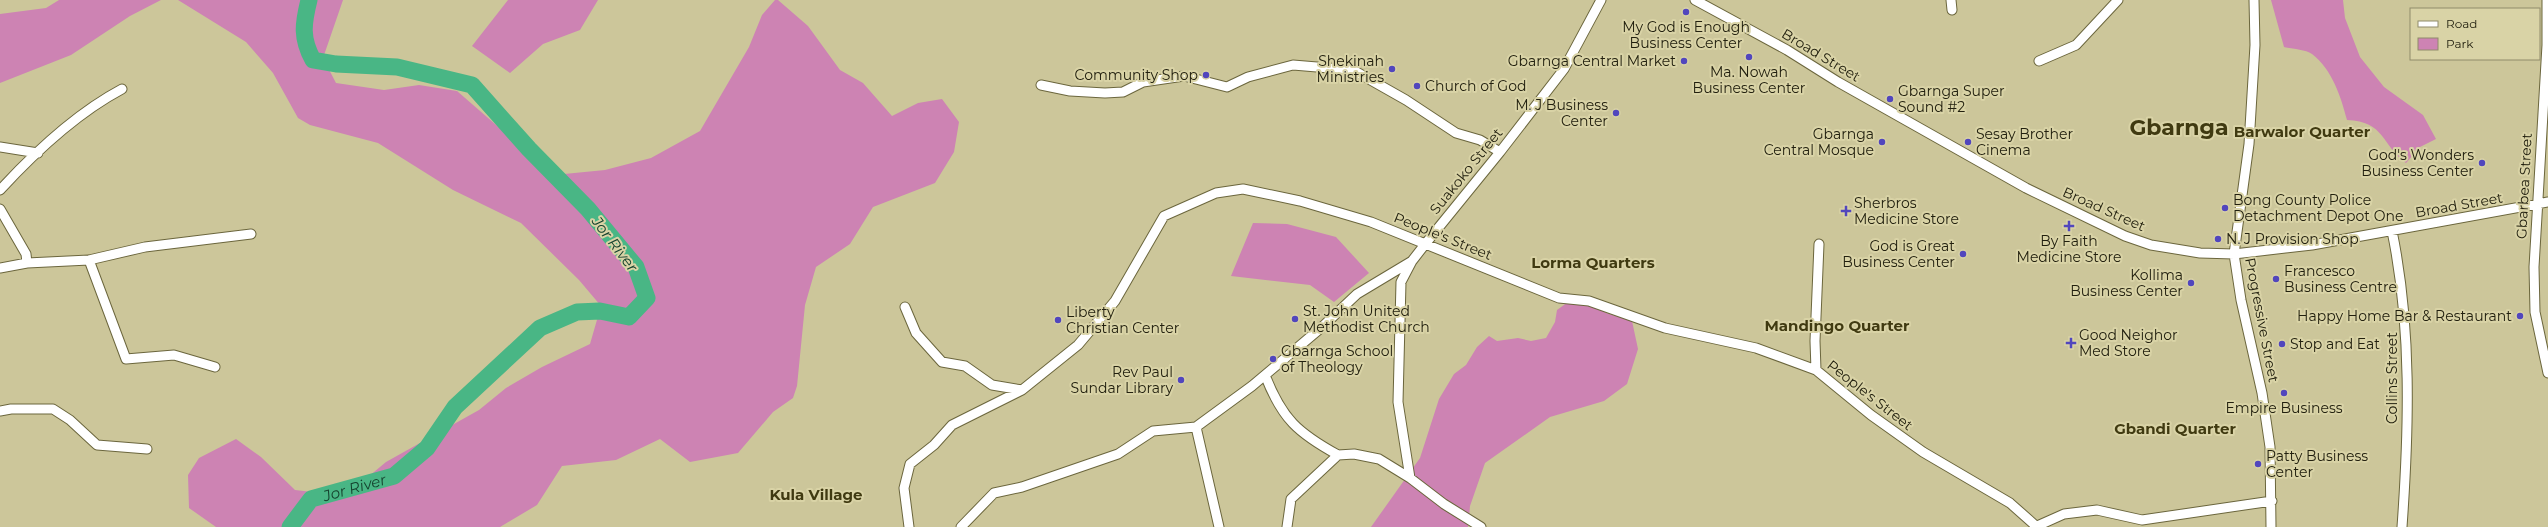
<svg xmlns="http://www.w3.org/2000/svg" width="2548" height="527" viewBox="0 0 2548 527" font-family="Montserrat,sans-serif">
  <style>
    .green { fill: #cd83b3 }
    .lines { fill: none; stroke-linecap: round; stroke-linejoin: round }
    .river { stroke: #49b685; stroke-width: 17 }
    .minor-casing { stroke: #6b663d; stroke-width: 11 }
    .minor { stroke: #fff; stroke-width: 9 }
    .poi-dot { fill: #5146bd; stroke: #d9d3a6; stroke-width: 1.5 }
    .labels { text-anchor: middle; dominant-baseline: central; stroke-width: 4; stroke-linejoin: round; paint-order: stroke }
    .poi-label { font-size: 14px; fill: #22200f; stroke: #d9d3a6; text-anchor: start }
    .street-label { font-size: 14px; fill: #22200f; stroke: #d9d3a6 }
    .neighbourhood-label { font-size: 15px; font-weight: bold; fill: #403a11; stroke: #d9d3a6 }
    .water-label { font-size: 15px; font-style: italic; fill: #15422e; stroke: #d9d3a6 }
    .town-label { font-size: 22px; font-weight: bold; fill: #403a11; stroke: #d9d3a6 }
  </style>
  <rect width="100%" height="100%" fill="#ccc69a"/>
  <path class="green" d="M59,0H161L130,16L71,55L0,83V14L46,8Z
    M178,0H343L323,58L336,83L384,90L419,85L457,91L554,175L605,170L651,158L700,131L749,47L762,15L775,0H778L808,26L840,70L863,83L892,116L918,103L942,99L959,122L954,152L935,183L873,207L850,244L816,267L805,305L797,386L793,398L773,412L738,453L690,462L660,439L616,460L562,466L537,505L500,527H216L189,508L188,475L199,458L236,439L261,457L295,490L330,494L362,482L386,462L479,410L506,388L542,367L590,344L601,306L579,280L521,223L453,190L378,143L310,125L298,118L273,73L246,42Z
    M508,0H598L580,30L543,44L510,73L472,46Z
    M2271,0H2343L2345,18L2360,57L2384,87L2423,115L2436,139L2420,147L2406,163C2382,146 2385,121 2347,120C2341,97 2332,69 2312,54C2305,49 2292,49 2284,47Z
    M1253,223L1287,224L1336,237L1369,273L1334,302L1310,285L1231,276Z
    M1568,302H1589L1606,313L1632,321L1638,349L1627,384L1604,401L1550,417L1485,463L1470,506L1468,527H1371L1420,458L1439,399L1454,374L1466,365L1477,347L1489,336L1497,341L1518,338L1531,341L1546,338L1555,322L1557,310Z"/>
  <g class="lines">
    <path class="river" id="s1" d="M290,527L311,499L394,476L427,448L455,407L540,328L577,312L600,311L629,317L647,298L636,267L588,209L529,149L472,85L397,67L336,64L313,60C301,38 303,24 309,0"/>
    <defs>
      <path id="minor" d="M1695,0L1787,50L1838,82L2026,188L2125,236L2151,245L2200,253L2234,254L2312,245L2548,202
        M1951,0L1952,10
        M2254,0L2255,45L2249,144L2234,254L2241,300L2262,393L2270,447L2271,527
        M2547,0V45L2534,267L2535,312L2548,373
        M2039,61L2076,45L2118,0
        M1041,85L1070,91L1105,93L1123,92L1143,82L1184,76L1227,87L1248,77L1293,65L1353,70L1406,100L1456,133L1480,140L1500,152
        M0,147L38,153
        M0,190C35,152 77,113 122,89
        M0,209L26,254L27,263
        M2392,231C2412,328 2409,428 2402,527
        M89,260L126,359L174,355L215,367
        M0,268L27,263L89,260L145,247L251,234
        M905,307L916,333L942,362L965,366L992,385L1022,390L1078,345L1115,301L1164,216L1216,193L1243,189L1300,201L1371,222L1559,298L1589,301L1665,328L1756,348L1816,370L1871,415L1923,452L2010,503L2037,527
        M1816,370L1815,341L1819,244
        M1265,375C1282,419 1298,433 1338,455
        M0,411L11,409H53L70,420L97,445L147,449
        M1196,427L1219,527
        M2037,526L2064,514L2097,510L2142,520L2272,501
        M909,527L904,488L910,464L934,445L952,425L1022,390
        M961,527L994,493L1022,487L1118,454L1153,431L1196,427L1252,386L1322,327L1357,294L1412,261
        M1287,527L1291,499L1338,455L1354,454L1379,459L1410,478
        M1481,527L1444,504L1410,478L1398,402L1401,282L1412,261L1426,243L1500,152L1564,69L1601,0"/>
    </defs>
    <use href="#minor" class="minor-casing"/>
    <use href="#minor" class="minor"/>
  </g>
  <g class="poi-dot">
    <circle cx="1686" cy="12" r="4"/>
    <circle cx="1749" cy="57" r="4"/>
    <circle cx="1684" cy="61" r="4"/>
    <circle cx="1392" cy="69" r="4"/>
    <circle cx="1206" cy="75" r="4"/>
    <circle cx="1417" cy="86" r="4"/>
    <circle cx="1890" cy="99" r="4"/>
    <circle cx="1616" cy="113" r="4"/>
    <circle cx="1882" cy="142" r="4"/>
    <circle cx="1968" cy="142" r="4"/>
    <circle cx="2482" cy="163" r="4"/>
    <circle cx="2225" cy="208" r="4"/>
    <path d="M1844 205h4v4h4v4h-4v4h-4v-4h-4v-4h4z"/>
    <path d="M2067 220h4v4h4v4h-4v4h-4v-4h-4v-4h4z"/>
    <circle cx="2218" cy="239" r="4"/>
    <circle cx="1963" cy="254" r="4"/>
    <circle cx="2276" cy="279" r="4"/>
    <circle cx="2191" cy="283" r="4"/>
    <circle cx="2520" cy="316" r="4"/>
    <circle cx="1295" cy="319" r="4"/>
    <circle cx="1058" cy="320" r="4"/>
    <path d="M2069 337h4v4h4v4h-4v4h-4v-4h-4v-4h4z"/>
    <circle cx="2282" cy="344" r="4"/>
    <circle cx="1273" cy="359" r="4"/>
    <circle cx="1181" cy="380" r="4"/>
    <circle cx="2284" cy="393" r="4"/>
    <circle cx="2258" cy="464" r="4"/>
  </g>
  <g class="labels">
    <g class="poi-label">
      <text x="1686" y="27" text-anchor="middle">My God is Enough<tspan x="1686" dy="16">Business Center</tspan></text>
      <text x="1384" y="61" text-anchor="end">Shekinah<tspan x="1384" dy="16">Ministries</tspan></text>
      <text x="1676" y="61" text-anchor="end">Gbarnga Central Market</text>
      <text x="1749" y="72" text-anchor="middle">Ma. Nowah<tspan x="1749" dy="16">Business Center</tspan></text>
      <text x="1198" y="75" text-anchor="end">Community Shop</text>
      <text x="1425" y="86">Church of God</text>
      <text x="1898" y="91">Gbarnga Super<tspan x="1898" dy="16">Sound #2</tspan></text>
      <text x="1608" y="105" text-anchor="end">M. J Business<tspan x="1608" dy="16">Center</tspan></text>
      <text x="1874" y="134" text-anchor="end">Gbarnga<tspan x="1874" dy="16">Central Mosque</tspan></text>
      <text x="1976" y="134">Sesay Brother<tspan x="1976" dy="16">Cinema</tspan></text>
      <text x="2474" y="155" text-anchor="end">God's Wonders<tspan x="2474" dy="16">Business Center</tspan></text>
      <text x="2233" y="200">Bong County Police<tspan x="2233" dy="16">Detachment Depot One</tspan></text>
      <text x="1854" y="203">Sherbros<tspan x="1854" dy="16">Medicine Store</tspan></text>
      <text x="2226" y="239">N. J Provision Shop</text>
      <text x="2069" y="241" text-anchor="middle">By Faith<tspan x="2069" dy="16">Medicine Store</tspan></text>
      <text x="1955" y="246" text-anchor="end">God is Great<tspan x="1955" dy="16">Business Center</tspan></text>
      <text x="2284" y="271">Francesco<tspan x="2284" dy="16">Business Centre</tspan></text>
      <text x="2183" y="275" text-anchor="end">Kollima<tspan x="2183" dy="16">Business Center</tspan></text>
      <text x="1303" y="311">St. John United<tspan x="1303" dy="16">Methodist Church</tspan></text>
      <text x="1066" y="312">Liberty<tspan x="1066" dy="16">Christian Center</tspan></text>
      <text x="2512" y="316" text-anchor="end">Happy Home Bar &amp; Restaurant</text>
      <text x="2079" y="335">Good Neighor<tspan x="2079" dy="16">Med Store</tspan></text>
      <text x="2290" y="344">Stop and Eat</text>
      <text x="1281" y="351">Gbarnga School<tspan x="1281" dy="16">of Theology</tspan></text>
      <text x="1173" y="372" text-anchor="end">Rev Paul<tspan x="1173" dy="16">Sundar Library</tspan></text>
      <text x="2284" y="408" text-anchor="middle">Empire Business</text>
      <text x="2266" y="456">Patty Business<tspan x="2266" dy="16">Center</tspan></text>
    </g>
    <g class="street-label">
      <text transform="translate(1821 55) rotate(31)">Broad Street</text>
      <text transform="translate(1466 171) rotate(-51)">Suakoko Street</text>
      <text transform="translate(2524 186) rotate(-87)">Gbarbea Street</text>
      <text transform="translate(2459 205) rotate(-10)">Broad Street</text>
      <text transform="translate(2104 209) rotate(24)">Broad Street</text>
      <text transform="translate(1443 236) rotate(22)">People's Street</text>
      <text transform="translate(2262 320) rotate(79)">Progressive Street</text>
      <text transform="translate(2392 378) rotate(-90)">Collins Street</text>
      <text transform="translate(1870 395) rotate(38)">People's Street</text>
    </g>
    <g class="neighbourhood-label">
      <text x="2302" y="131">Barwalor Quarter</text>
      <text x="1593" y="262">Lorma Quarters</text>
      <text x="1837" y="325">Mandingo Quarter</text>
      <text x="2175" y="428">Gbandi Quarter</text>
      <text x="816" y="494">Kula Village</text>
    </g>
    <g class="water-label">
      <text transform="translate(615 244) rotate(53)">Jor River</text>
      <text stroke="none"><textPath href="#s1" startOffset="80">Jor River</textPath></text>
    </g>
    <g class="town-label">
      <text x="2179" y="127">Gbarnga</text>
    </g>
  </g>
  <rect x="2410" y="8" width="130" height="52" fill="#d9d3a6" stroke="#908b6a"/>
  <rect x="2418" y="21" width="20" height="6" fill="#ffffff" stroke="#908b6a"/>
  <text x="2446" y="28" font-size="12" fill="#22200f">Road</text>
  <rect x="2418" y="38" width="20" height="12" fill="#cd83b3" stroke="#908b6a"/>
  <text x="2446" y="48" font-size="12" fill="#22200f">Park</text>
</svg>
